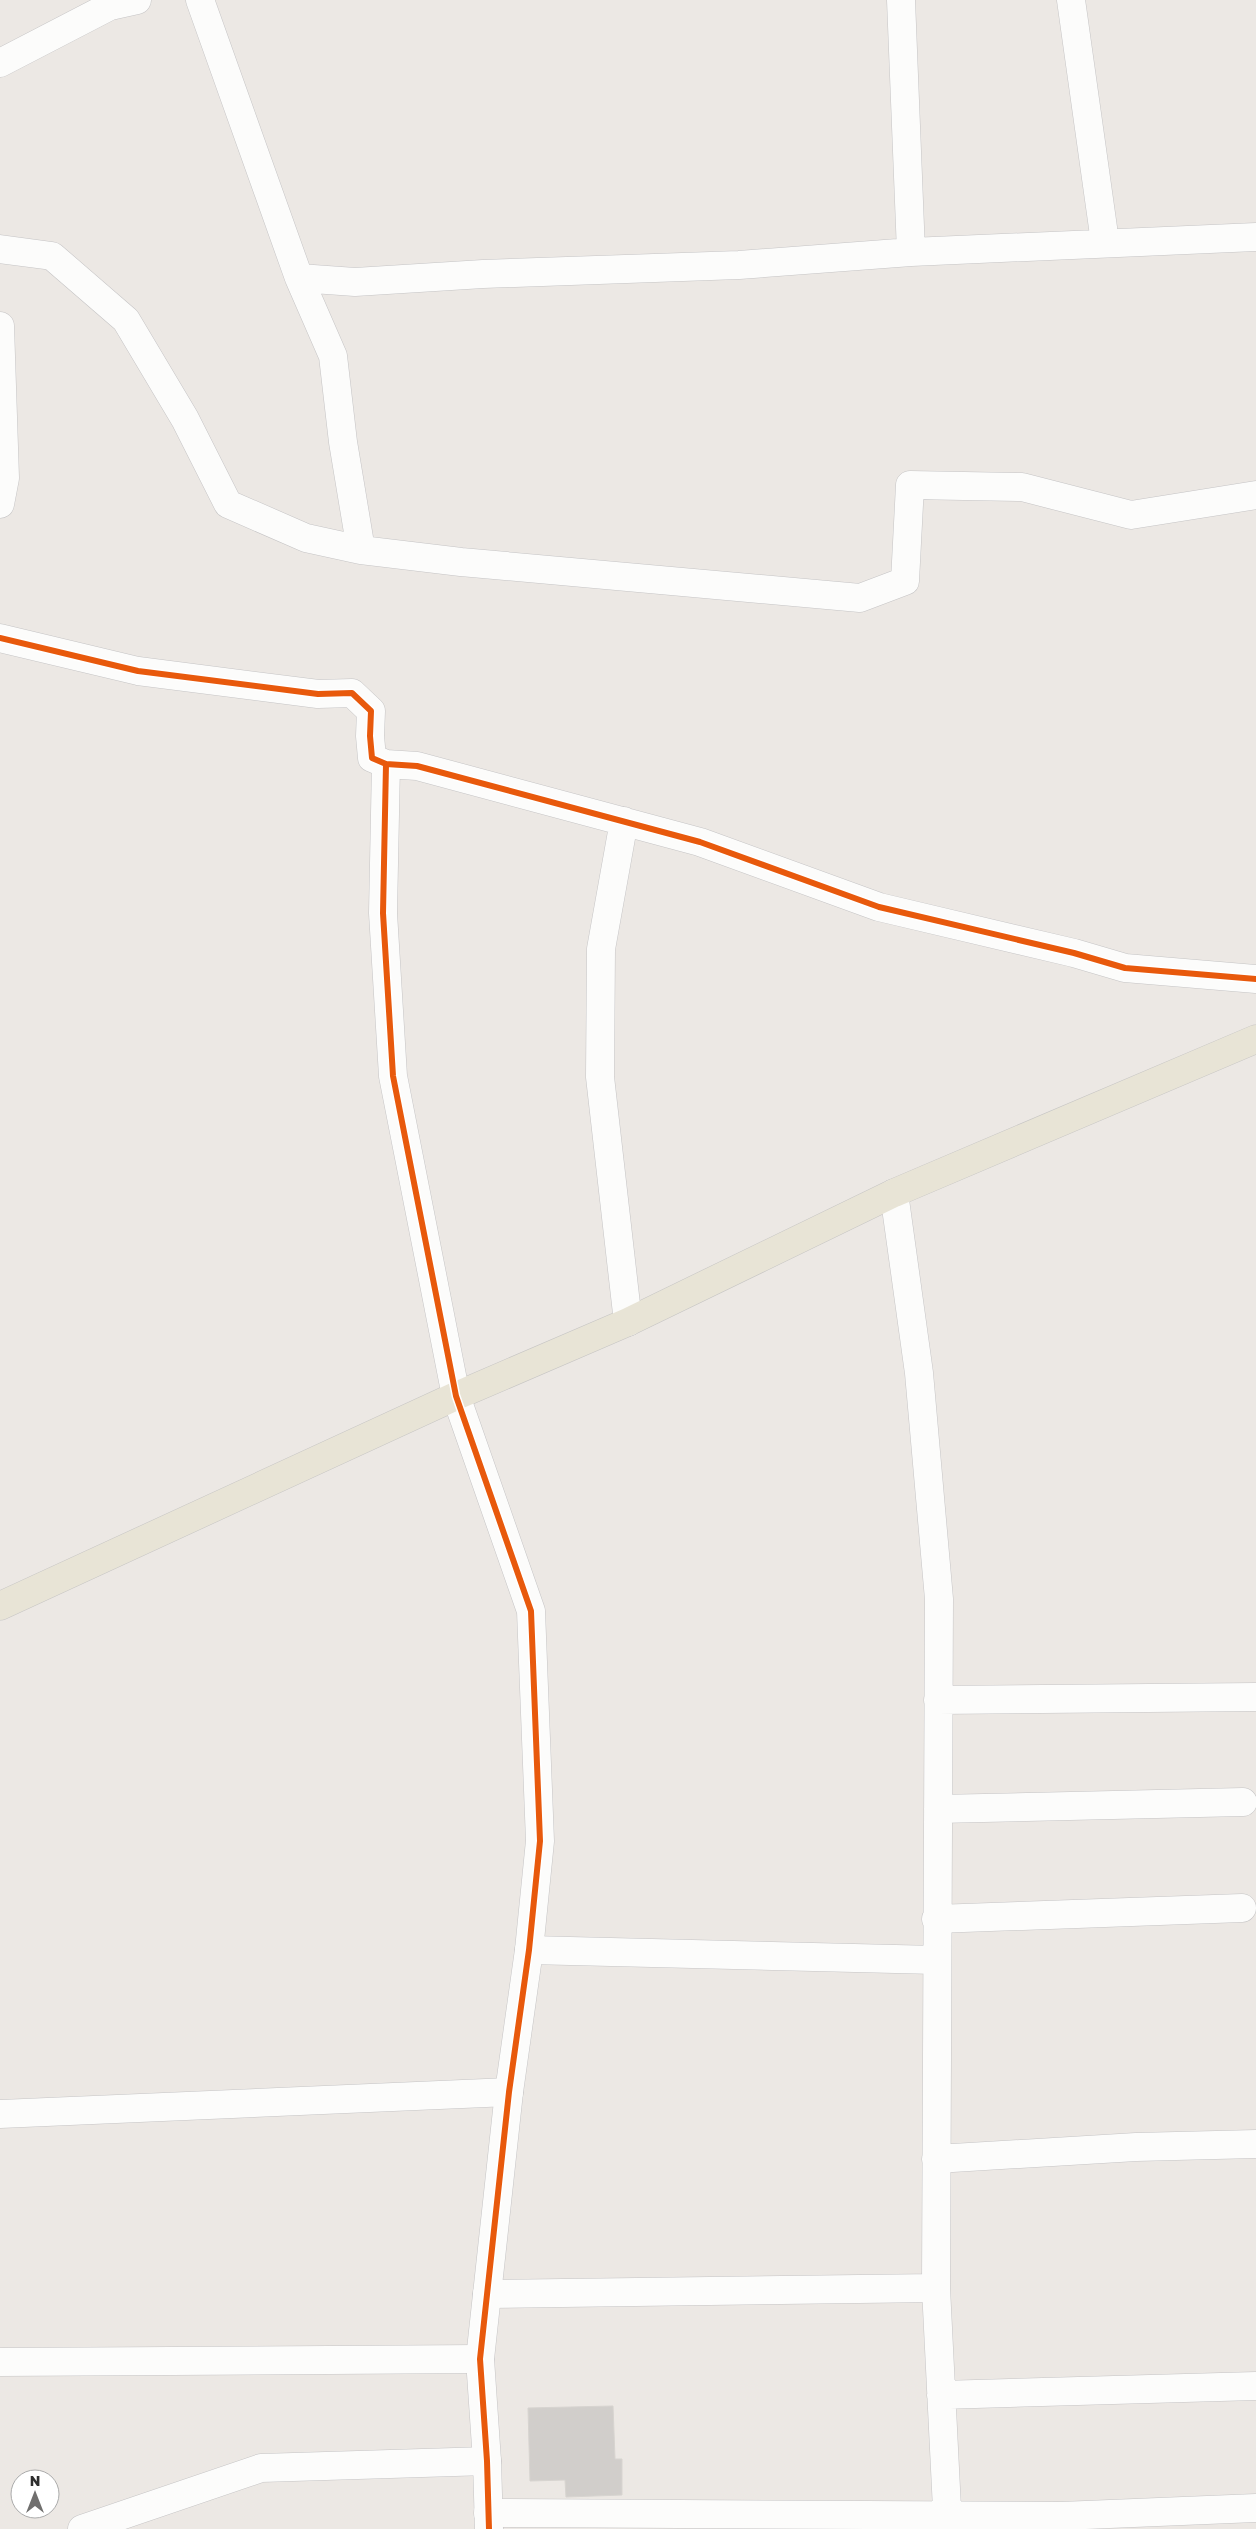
<svg xmlns="http://www.w3.org/2000/svg" width="1256" height="2529" viewBox="0 0 1256 2529" font-family="'Golos Text',sans-serif">
  <style>
    .building { fill: #d1cecb; stroke: #d7d4d0 }
    .lines { fill: none; stroke-linecap: round; stroke-linejoin: round }
    .minor-casing { stroke: #c5c4c5; stroke-width: 29 }
    .tertiary-casing { stroke: #c5c4c5; stroke-width: 29 }
    .primary-casing { stroke: #c6c5c4; stroke-width: 29 }
    .minor { stroke: #fcfcfb; stroke-width: 28 }
    .tertiary { stroke: #fcfcfb; stroke-width: 28 }
    .primary { stroke: #e8e4d6; stroke-width: 28 }
    .cycleway-casing { stroke: #fff; stroke-width: 9 }
    .cycleway { stroke: #e8590c; stroke-width: 6 }
  </style>
  <rect width="100%" height="100%" fill="#ece8e4"/>
  <path class="building" d="M613,2406L615,2459H622V2495L566,2497L565,2480L530,2481L528,2408Z"/>
  <g class="lines">
    <defs>
      <path id="minor" d="M200,0L299,278L355,282L483,274L739,265L911,252L1256,237
        M901,0L911,252
        M1071,0L1105,242
        M0,63L110,6L137,0
        M0,249L52,256L126,320L185,419L228,504L306,538L361,550
        M299,278L333,356L343,442L361,550L461,562L860,598L905,581L910,485L1022,487L1131,515L1256,495
        M0,326L5,478L0,504
        M0,638L138,671L318,694L352,693L371,711L370,736L372,758L386,764L417,766L700,842L879,907L1074,953L1125,968L1256,979
        M386,764L383,913L393,1076L456,1396
        M624,821L601,949L600,1077L628,1322
        M894,1193L919,1373L939,1599L936,2288L948,2529
        M938,1700L1255,1697
        M938,1809L1243,1802
        M936,1919L1242,1908
        M529,1950L936,1960
        M0,2114L509,2092
        M936,2159L1136,2147L1256,2144
        M487,2294L936,2288
        M0,2362L480,2359
        M941,2395L1256,2386
        M488,2513L1061,2516L1256,2508
        M82,2529L261,2468L487,2461"/>
      <path id="tertiary" d="M456,1396L531,1611L540,1841L529,1950L509,2092L480,2359L487,2461L489,2529"/>
      <path id="primary" d="M0,1606L456,1396L628,1322L894,1193L1256,1039"/>
    </defs>
    <use href="#minor" class="minor-casing"/>
    <use href="#tertiary" class="tertiary-casing"/>
    <use href="#primary" class="primary-casing"/>
    <use href="#minor" class="minor"/>
    <use href="#tertiary" class="tertiary"/>
    <use href="#primary" class="primary"/>
    <defs>
      <path id="cycleway" d="M0,638L138,671L318,694L352,693L371,711L370,736L372,758L386,764L417,766L700,842L879,907L1074,953L1125,968L1256,979
        M386,764L383,913L393,1076L456,1396L531,1611L540,1841L529,1950L509,2092L480,2359L487,2461L489,2529"/>
    </defs>
    <use href="#cycleway" class="cycleway-casing"/>
    <use href="#cycleway" class="cycleway"/>
  </g>
  <g transform="translate(35 2494)"><circle r="24" fill="#ffffff" stroke="#ababab"/>
  <path d="M0-4L9 19L0 12L-9 19Z" fill="#706f6e"/>
  <text y="-8" font-size="14" font-weight="bold" text-anchor="middle" fill="#2e2e2e">N</text>
  </g>
</svg>
